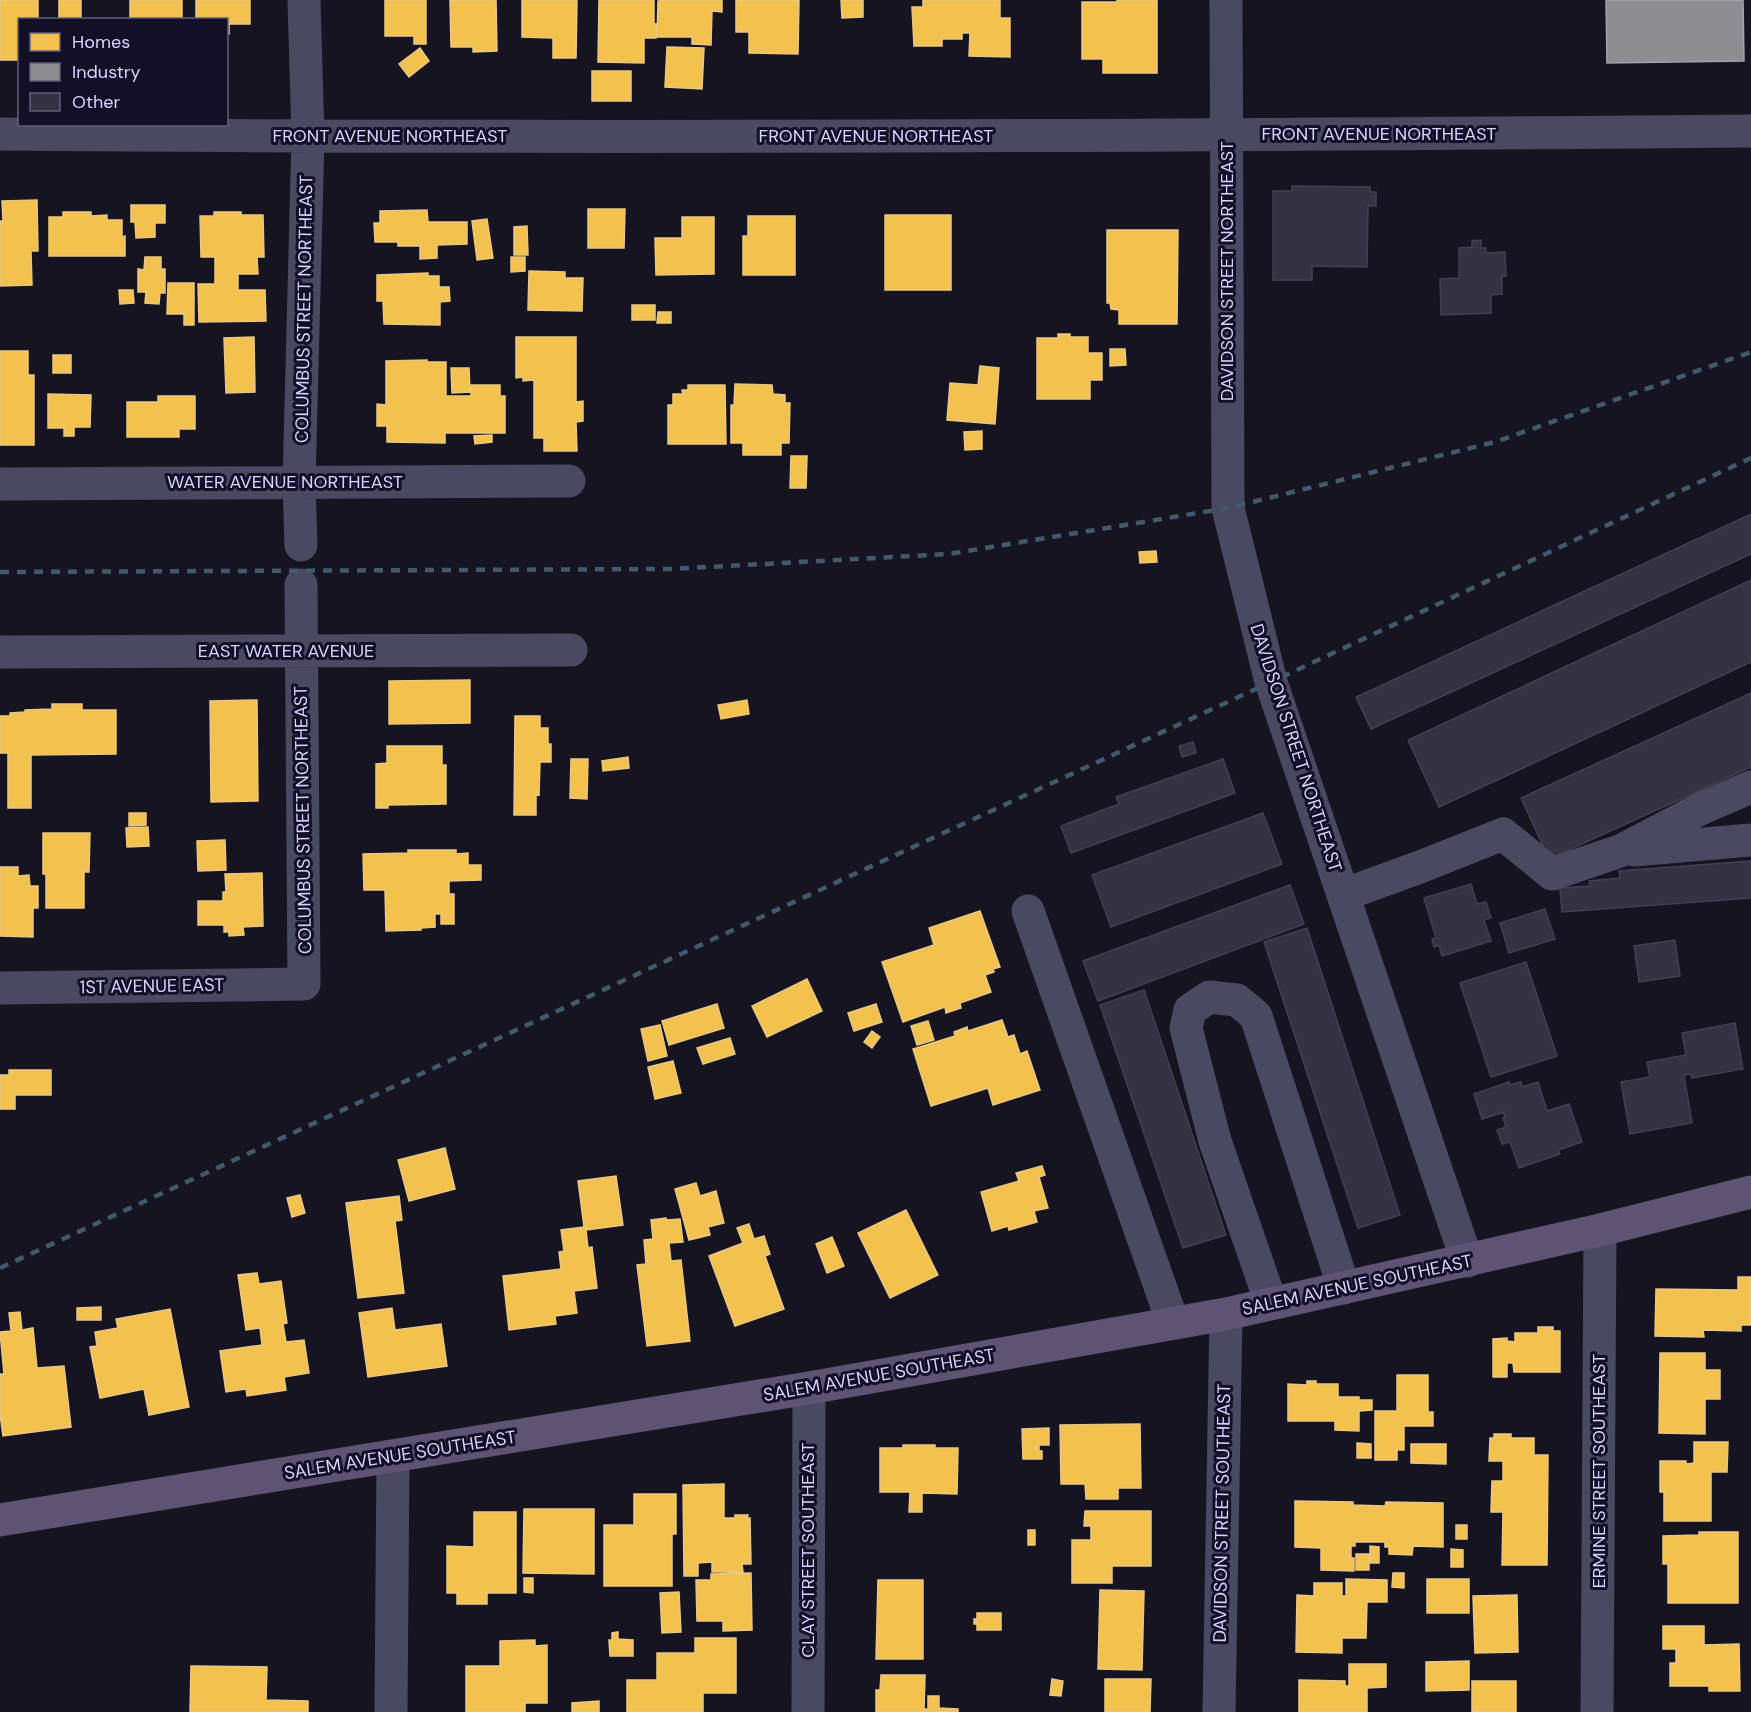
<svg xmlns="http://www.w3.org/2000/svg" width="1751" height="1712" viewBox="0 0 1751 1712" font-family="'DM Sans',sans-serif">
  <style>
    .homes { fill: #f2c14e; stroke: #eac783; stroke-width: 1.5 }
    .industry { fill: #8d8d92; stroke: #a4a2b3; stroke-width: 1.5 }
    .building { fill: #343243; stroke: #433f54; stroke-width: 1.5 }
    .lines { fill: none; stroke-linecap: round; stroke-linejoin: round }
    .minor { stroke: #4a4962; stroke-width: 33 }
    .major { stroke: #5e5373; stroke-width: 33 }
    .rail { stroke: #43596b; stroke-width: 4.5; stroke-dasharray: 9 8; stroke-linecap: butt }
    .labels { text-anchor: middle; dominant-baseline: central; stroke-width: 6; stroke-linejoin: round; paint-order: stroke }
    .street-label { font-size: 18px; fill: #d9d4ff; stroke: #130f26 }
  </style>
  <rect width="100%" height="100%" fill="#161421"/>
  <path class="homes" d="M0,0H38V20H20V60H0Z
    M59,0H81V20H59Z
    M130,0H182V20L130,19Z
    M196,0H250V24H229V34H226V20H196Z
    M385,0H426V44H414V36H385Z
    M450,0H496L497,51L473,52V47H451Z
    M522,0H577L576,58H553V38L522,37Z
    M599,0H654V24H656V38H644V63L598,62Z
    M670,0H722V12L712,11L711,45L692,44V37H657L658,1Z
    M736,0H799L798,54L749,53V32H736Z
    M841,0H863V17L842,18Z
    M923,0H1000V18H1010V57L969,56L970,33H962V39H942V46H914L912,7H923Z
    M1117,0H1157V73H1103V59H1082V2H1117Z
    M667,47L704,48L702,89L665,87Z
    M420,48L429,61L409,77L399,64Z
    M592,71H631V101H592Z
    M37,200L38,251H31L32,285L0,286V221H3L2,201Z
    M131,205H165V223H155V237L136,238L135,222H131Z
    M588,209H625L624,248H588Z
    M427,210L428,222H467V244L437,245V258L420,259V246H398V242H375L374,223H380V211Z
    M63,212H91V216L107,215V220H122V237L125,236V256H49V217H63Z
    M214,212H241V215H263L264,257H257L258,274H238V290H265L266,321L199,322L198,284H215V257H201L200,216H214Z
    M885,215H951V290H885Z
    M748,216H795V275H743V236H748Z
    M682,217H714V274L656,275L655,238H682Z
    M487,219L493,258L477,260L472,221Z
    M527,226L528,255H514V227Z
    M1107,230H1178L1177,324H1119V310L1111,309L1110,303H1107Z
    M145,257H161V269H165V293H160L159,304L145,303L146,292H138V269L144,270Z
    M511,257H525V271L511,272Z
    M529,271L565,272V278H583L582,311L528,310Z
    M428,273V276H439V287H449L450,301L440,302V325L384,324L383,301H377V275Z
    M168,283H194V325H184V314H167Z
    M119,290H133L134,303L120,304Z
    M632,305H655V320H632Z
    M658,312H671V323H657Z
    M1058,334H1070V337H1088V353H1102V380H1090V399H1037V338H1058Z
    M254,337L255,392L226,393L224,338Z
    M516,337H576V402L583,401V421L576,422L577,451H544V438H534V380L523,381V377L516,378Z
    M1110,349H1125L1126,365L1110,366Z
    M0,351H28V375H34V445H0Z
    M53,355H71V373H53Z
    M427,360V362H446V396H471V385H500V396H505V433H445V443L387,442V426H377V404L386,405V361Z
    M980,366L999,368L995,424L947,420L950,383L978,385Z
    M451,368H469L470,392L452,393Z
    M735,384L772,385L773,394L785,395V403H790L789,443H781V455H743V443H731V405H734Z
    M688,385H725L726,444H668V405H673V394H683L682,390H688Z
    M48,394L91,395L90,427H74V436H64V428H48Z
    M158,396H195V429H179V437H127V402H158Z
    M982,431V449L965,450L964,432Z
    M492,435V442L475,444L474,436Z
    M791,456H807L806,488H790Z
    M1156,551L1157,562L1140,563L1139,552Z
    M470,680V723L389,724V681Z
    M257,700L258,801L211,802L210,701Z
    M747,700L749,714L721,719L718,705Z
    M52,704H82V710H116V754L31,755V808H8V753H0V716H10V713L25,712V710L52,709Z
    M515,716H540V728H548V744H551V762H540L539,795L536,794V815H514Z
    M387,746H442V765H446V804L388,805V808H376V764L387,763Z
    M628,757L629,768L603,771L602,761Z
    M571,759H588L587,799L570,798Z
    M129,813H146V825L129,826Z
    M148,827L149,846L127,847L126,828Z
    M43,833H90L89,872H84V908H46V874H43Z
    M225,840L226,870L198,871L197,841Z
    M408,850H456V854L468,853V865H481V880L449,881V894H454V924H441V914H435V927L421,928V930L386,931L385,890H364L363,854L408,853Z
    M0,867H18V876L29,875L30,886H38V908H33V937L0,936Z
    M262,873L263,926L243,927L244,935L229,936V932H224V925H198V901H223V892H226L225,874Z
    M980,911L1000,967L993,969L994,972L985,975L991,992L960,1003L961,1008L946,1013L945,1007L903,1022L882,962L934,945L929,928Z
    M807,979L822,1011L767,1037L752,1006Z
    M717,1004L724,1028L669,1045L662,1021Z
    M876,1004L882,1022L854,1031L848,1013Z
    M1002,1020L1008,1037L1014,1035L1020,1054L1027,1051L1040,1090L993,1105L988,1088L931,1106L913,1049L955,1036L954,1032L967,1027L968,1031Z
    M928,1021L934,1040L917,1045L911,1026Z
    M660,1025L667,1056L648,1061L641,1029Z
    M872,1031L880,1037L872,1048L864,1042Z
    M730,1038L735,1054L703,1064L697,1048Z
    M673,1061L681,1093L655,1099L648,1067Z
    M9,1070H51V1095H15V1109H0V1075H9Z
    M445,1148L455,1189L409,1201L398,1160Z
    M1042,1166L1045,1175L1039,1177L1048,1208L1034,1211L1037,1222L1009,1230L1008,1226L992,1231L981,1192L1019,1181L1016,1173Z
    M616,1176L623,1225L586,1230L588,1248L592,1247L597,1288L574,1291L577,1313L555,1316L556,1324L509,1330L503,1276L561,1269L559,1252L564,1251L561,1230L584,1227L578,1181Z
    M696,1183L700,1196L716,1191L724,1223L708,1227L710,1235L689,1240L675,1189Z
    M300,1195L305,1213L292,1217L287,1198Z
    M399,1196L402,1220L395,1221L404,1293L358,1298L346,1203Z
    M906,1210L938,1275L890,1298L858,1233Z
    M666,1218L667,1220L680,1219L683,1242L669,1243L671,1261L681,1260L690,1341L647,1346L637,1265L646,1264L644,1240L653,1239L651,1220Z
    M749,1224L754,1239L764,1236L770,1254L765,1256L784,1309L735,1326L709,1256L743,1243L737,1228Z
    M832,1237L844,1266L827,1273L816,1244Z
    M257,1273L259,1284L281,1281L287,1323L283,1324L286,1342L304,1340L309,1373L284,1377L286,1390L247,1396L246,1389L226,1392L220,1351L262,1345L260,1328L246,1330L238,1275Z
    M1738,1277H1751V1325H1741V1331L1703,1330L1704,1337L1655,1336L1656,1289L1738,1290Z
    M101,1307V1320H77V1308Z
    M392,1308L395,1330L441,1324L447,1366L368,1377L359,1313Z
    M170,1309L189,1407L149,1415L144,1389L100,1398L90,1347L97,1346L95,1332L118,1328L116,1319Z
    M20,1312L22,1330L33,1328L37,1368L64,1366L71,1427L3,1436L0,1414V1374H4L0,1332L11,1331L9,1313Z
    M1538,1327H1553V1331H1560V1372H1514L1513,1363H1507V1377H1493V1339L1507,1338V1341L1515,1342V1333H1538Z
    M1660,1353H1705V1370H1720V1399H1705V1434L1659,1433Z
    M1397,1375H1428V1412H1433V1426H1404V1450H1397V1460H1375V1411H1397Z
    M1307,1381H1316V1384H1338V1397H1359V1400H1372V1410L1359,1411V1431L1335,1430V1421H1288V1384L1307,1385Z
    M1140,1424L1141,1488H1118V1499H1086L1085,1484H1061L1060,1425Z
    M1049,1428V1445H1039V1451H1042V1459H1023L1022,1429Z
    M1494,1434H1511V1438H1534V1455H1548L1547,1565H1502L1503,1512H1491L1492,1481H1503V1461H1489L1490,1438H1494Z
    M1694,1442H1728L1727,1472H1711V1521H1664V1492H1660V1461H1686V1464L1694,1463Z
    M1357,1443L1371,1444V1458H1357Z
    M1411,1444H1446V1464L1411,1463Z
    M903,1445H935V1448H958L957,1494L922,1493V1512H909L910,1492H880V1448H903Z
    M724,1484V1518H735V1515H748L747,1518H750L751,1564H742L743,1572H712V1562L698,1563V1576H684L683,1485Z
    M634,1494H676V1534H672V1586H604V1525H634Z
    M1295,1501L1353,1502V1505L1385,1506L1386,1502L1443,1503V1547L1413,1546L1412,1555L1389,1554V1547H1385V1542H1355V1546H1351V1558H1354V1571L1321,1570V1548L1295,1547Z
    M524,1509H594V1574L523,1573Z
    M1085,1511H1151V1566H1112V1583H1072V1540H1091V1526H1084Z
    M474,1512H516V1593H487V1604H457V1593H447V1546L474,1547Z
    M1456,1525H1467V1539H1456Z
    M1028,1530H1035V1545H1028Z
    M1699,1532H1738V1603H1668V1564H1663V1536L1699,1535Z
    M1370,1546L1379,1547V1563H1370Z
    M1451,1549L1463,1550V1567H1451Z
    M1356,1554H1369V1570H1356Z
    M751,1573L752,1630L723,1631V1621H697L696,1580H711V1574Z
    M1393,1573H1404V1588L1392,1587Z
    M524,1578H533V1593L524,1592Z
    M1346,1579L1387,1580V1602H1367L1366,1638H1342V1653L1296,1652L1297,1595L1314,1596V1583H1342V1596H1346Z
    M1427,1579H1469V1613H1427Z
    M878,1580H923V1659H876Z
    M1100,1590L1144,1591L1142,1670L1098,1669Z
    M679,1592L681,1632L662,1633L660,1593Z
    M1517,1595L1518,1652L1475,1653L1473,1596Z
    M977,1613H1001V1630H977V1624H974V1619H977Z
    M1663,1626H1704V1645L1739,1644L1740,1691H1709V1686H1670V1663H1676V1649H1663Z
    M618,1632V1639L633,1640V1656H610L609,1640H612V1633Z
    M695,1638H736V1693H703V1712H627V1680H657V1653H695Z
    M535,1640V1646L547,1645V1703H525V1712H466V1666H500V1641Z
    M1469,1661V1690L1426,1691V1662Z
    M1349,1664H1386V1687L1367,1688V1712H1299V1680L1345,1681V1686H1349Z
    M191,1666L267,1667L266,1700L308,1701V1712H190Z
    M881,1675H925L924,1709H928V1696H939V1708L958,1709V1712H876V1690H880Z
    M1052,1679L1063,1681L1061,1696L1050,1695Z
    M1105,1679H1151L1150,1712H1105Z
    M1472,1681H1516V1712H1472Z
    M599,1701V1712H572V1703Z"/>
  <path class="industry" d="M1606,0H1743L1744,61L1607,63Z"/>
  <path class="building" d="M1292,186L1370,187V192H1376V206H1368L1367,267L1312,266V280H1273V191H1292Z
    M1481,240V248H1486V253L1505,252L1506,276H1502V294L1491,295V313L1441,315L1440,279L1459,278V248L1472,247V241Z
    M1751,514V554L1371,729L1356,697Z
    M1751,580V662L1439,807L1408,740Z
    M1751,693V767L1549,859L1521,798Z
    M1193,742L1196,753L1182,757L1179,746Z
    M1223,759L1235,793L1071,853L1061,826L1119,804L1116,797Z
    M1263,813L1282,864L1111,927L1092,875Z
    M1751,861V898L1562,912L1560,888L1590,886L1589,881L1620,878L1619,871Z
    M1471,884L1477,904L1486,902L1491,918L1484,920L1491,941L1442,956L1439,945L1434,947L1432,939L1436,938L1424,898Z
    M1290,885L1304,924L1098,1001L1083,961Z
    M1545,909L1555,939L1509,953L1500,923Z
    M1307,928L1400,1215L1358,1228L1264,942Z
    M1675,940L1680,976L1639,982L1634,946Z
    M1526,962L1557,1056L1491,1077L1460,983Z
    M1144,990L1226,1235L1183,1248L1100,1005Z
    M1735,1023L1743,1069L1692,1078L1691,1074L1684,1075L1692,1123L1630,1134L1621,1082L1650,1077L1647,1062L1686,1055L1682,1033Z
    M1509,1082L1510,1085L1521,1082L1522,1087L1538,1082L1547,1111L1569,1104L1582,1142L1558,1150L1560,1154L1519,1168L1510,1142L1502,1144L1497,1130L1506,1127L1503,1118L1505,1117L1504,1112L1482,1119L1474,1094Z"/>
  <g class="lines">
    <path class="minor" d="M1226,0L1228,508L1271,682L1467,1261
      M0,134C584,139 1167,136 1751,131
      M0,484L569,481
      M301,545L299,482L308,137L304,0
      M0,652L571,650
      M1634,850L1751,840
      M1343,895L1420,867L1503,834L1552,874L1620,851L1700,809L1751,787
      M1028,911L1173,1323
      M0,988L304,984L301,585
      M1271,1303L1215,1141L1186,1028L1190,1010L1209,997L1237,1000L1256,1016L1344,1288
      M391,1712L393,1457
      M808,1712L809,1388
      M1219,1712L1226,1314
      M1597,1712L1600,1230"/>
    <path class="major" d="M0,1520L809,1388L1226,1314L1600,1230L1751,1192"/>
    <path class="rail" d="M0,572L671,569L949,554L1228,508L1495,442L1751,352
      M0,1268L1271,682L1751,458"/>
  </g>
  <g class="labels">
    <g class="street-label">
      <text x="1379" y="134">FRONT AVENUE NORTHEAST</text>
      <text x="390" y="136">FRONT AVENUE NORTHEAST</text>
      <text x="876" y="136">FRONT AVENUE NORTHEAST</text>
      <text transform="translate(1227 271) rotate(-90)">DAVIDSON STREET NORTHEAST</text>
      <text transform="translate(304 309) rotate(-89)">COLUMBUS STREET NORTHEAST</text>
      <text x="285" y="482">WATER AVENUE NORTHEAST</text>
      <text x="286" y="651">EAST WATER AVENUE</text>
      <text transform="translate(1296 748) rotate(72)">DAVIDSON STREET NORTHEAST</text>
      <text transform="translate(303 820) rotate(-91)">COLUMBUS STREET NORTHEAST</text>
      <text transform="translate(152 986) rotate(-1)">1ST AVENUE EAST</text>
      <text transform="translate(1357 1285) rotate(-12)">SALEM AVENUE SOUTHEAST</text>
      <text transform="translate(879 1375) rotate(-10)">SALEM AVENUE SOUTHEAST</text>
      <text transform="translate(400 1455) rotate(-9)">SALEM AVENUE SOUTHEAST</text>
      <text transform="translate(1599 1471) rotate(-90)">ERMINE STREET SOUTHEAST</text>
      <text transform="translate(1222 1513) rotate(-89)">DAVIDSON STREET SOUTHEAST</text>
      <text transform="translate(808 1550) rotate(-90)">CLAY STREET SOUTHEAST</text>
    </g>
  </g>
  <rect x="18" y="18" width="210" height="108" fill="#130f26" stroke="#625e7d" stroke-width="1.5"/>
  <rect x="30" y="33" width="30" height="18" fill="#f2c14e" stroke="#625e7d" stroke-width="1.5"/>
  <text x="72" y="48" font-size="18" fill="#d9d4ff">Homes</text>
  <rect x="30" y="63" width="30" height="18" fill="#8d8d92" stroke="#625e7d" stroke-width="1.5"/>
  <text x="72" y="78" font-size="18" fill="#d9d4ff">Industry</text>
  <rect x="30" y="93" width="30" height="18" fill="#343243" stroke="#625e7d" stroke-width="1.5"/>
  <text x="72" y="108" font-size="18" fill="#d9d4ff">Other</text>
</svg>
